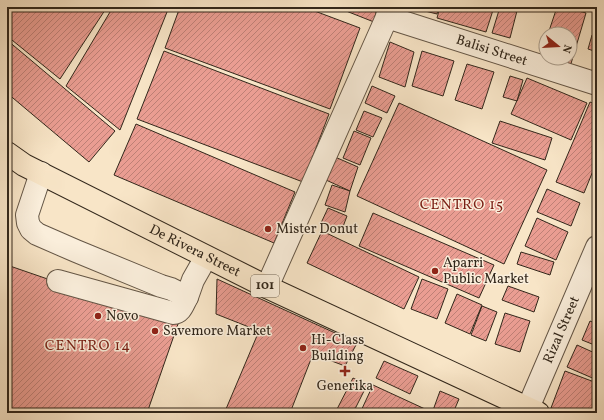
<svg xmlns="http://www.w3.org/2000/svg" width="604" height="420" viewBox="0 0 604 420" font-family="Vollkorn,serif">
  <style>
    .building { fill: url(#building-hatch); stroke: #32271b }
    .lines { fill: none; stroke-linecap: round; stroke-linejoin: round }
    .minor-casing { stroke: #645646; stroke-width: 24 }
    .major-casing { stroke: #32271b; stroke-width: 24 }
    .minor { stroke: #faeedb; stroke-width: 22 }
    .major { stroke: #f8e5c7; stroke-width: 22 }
    .poi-dot { fill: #8f2418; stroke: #faeedb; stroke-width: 1.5 }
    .labels { text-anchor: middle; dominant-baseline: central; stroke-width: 3; stroke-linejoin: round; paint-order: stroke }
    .shield { fill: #faeedb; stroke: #6e6355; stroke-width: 1 }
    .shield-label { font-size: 13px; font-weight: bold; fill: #32271b }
    .street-label { font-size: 14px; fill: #32271b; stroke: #faeedb }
    .poi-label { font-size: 14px; fill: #32271b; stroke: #faeedb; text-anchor: start }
    .neighbourhood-label { font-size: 15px; letter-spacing: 1px; fill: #7a1f14; stroke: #faeedb }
  </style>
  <defs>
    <pattern id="building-hatch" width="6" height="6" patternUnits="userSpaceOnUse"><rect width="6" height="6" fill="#ea9d92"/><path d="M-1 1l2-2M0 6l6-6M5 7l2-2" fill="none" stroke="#be8076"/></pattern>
  </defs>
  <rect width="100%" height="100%" fill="#f8e5c7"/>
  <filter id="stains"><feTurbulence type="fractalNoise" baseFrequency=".005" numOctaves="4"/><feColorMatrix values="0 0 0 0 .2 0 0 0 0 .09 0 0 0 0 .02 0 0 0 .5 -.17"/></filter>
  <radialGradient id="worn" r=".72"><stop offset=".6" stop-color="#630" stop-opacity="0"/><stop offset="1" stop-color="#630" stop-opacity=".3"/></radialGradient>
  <path class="building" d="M7,7H107L60,79L7,36Z
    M113,7H169L120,130L66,86Z
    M180,7H304L360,28L330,109L165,48Z
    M336,7H377L374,22Z
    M409,7H439L437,14Z
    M440,7H494L486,32L437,18Z
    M500,7H518L510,38L492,33Z
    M557,7H565L586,13L570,67L541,59L546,42V58H570V34H548Z
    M592,35L597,37V52L588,49Z
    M7,40L115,131L89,162L7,93Z
    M390,42L414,52L405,87L379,77Z
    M164,51L329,114L303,182L137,119Z
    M422,51L454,61L443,96L412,86Z
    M467,64L494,72L482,109L455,100Z
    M510,76L523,80L517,101L503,97Z
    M527,78L587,103L571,140L511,114Z
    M372,86L395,96L387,113L365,103Z
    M590,102L597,105V161L584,193L556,182Z
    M399,103L547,170L504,264L357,196Z
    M364,111L382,118L373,137L356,130Z
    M500,121L552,138L545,160L492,143Z
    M136,124L295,192L274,243L114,175Z
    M354,131L371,138L360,165L343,158Z
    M335,157L358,167L350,191L326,180Z
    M332,185L350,191L345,212L325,205Z
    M547,189L580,203L571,226L537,212Z
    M328,208L347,216L341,232L321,223Z
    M373,213L494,265L479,298L359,246Z
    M537,218L568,232L556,260L525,246Z
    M322,231L419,277L404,309L307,263Z
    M521,252L554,262L550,275L517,264Z
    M7,265L178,324L147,413H7Z
    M217,279L357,343L345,366L313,354L290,413H235L226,409L259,331L216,314Z
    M422,279L448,289L437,319L411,309Z
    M508,286L539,297L534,312L502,300Z
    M457,294L482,305L470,334L445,323Z
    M482,306L497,312L486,341L471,335Z
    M505,313L530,321L520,352L495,344Z
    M590,321L597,324V346L582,340Z
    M577,345L597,354V380L567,367Z
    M384,361L418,376L410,394L376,378Z
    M565,371L597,383V413H565L551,408Z
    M353,378L367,385L353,413H335Z
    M373,385L425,409L423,413H360Z
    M440,391L459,399L453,413H432Z"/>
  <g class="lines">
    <defs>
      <g id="minor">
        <path id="s1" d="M387,17L597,84"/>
        <path d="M41,173L27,215L28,223L31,229L37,234L76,251L161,286L171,289L187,297L193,280L206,257"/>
        <path d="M58,281L173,313C181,313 183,304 187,297"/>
        <path d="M267,287L387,17L389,7"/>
        <path id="s2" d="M528,408L597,247"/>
      </g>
      <g id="major">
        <path id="s3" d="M7,153L24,165L267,287L538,413"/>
      </g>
    </defs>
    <use href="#minor" class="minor-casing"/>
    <use href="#major" class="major-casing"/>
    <use href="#minor" class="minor"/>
    <use href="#major" class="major"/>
  </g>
  <g class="poi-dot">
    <circle cx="268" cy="229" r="4"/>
    <circle cx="435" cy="271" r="4"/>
    <circle cx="98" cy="316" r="4"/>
    <circle cx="155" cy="331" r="4"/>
    <circle cx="303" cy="348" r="4"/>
    <path d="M343 365h4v4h4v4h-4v4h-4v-4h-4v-4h4z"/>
  </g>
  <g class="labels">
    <rect class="shield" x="251" y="275" width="28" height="22" rx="3"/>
    <g class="shield-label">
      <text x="265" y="286">101</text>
    </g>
    <g class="street-label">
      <text stroke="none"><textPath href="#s1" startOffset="110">Balisi Street</textPath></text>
      <text stroke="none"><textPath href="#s3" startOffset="212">De Rivera Street</textPath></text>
      <text stroke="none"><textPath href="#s2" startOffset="85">Rizal Street</textPath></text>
    </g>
    <g class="poi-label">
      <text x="276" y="229">Mister Donut</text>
      <text x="443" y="263">Aparri<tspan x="443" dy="16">Public Market</tspan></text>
      <text x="106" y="316">Novo</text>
      <text x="163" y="331">Savemore Market</text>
      <text x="311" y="340">Hi-Class<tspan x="311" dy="16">Building</tspan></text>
      <text x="345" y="386" text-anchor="middle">Generika</text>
    </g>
    <g class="neighbourhood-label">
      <text x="462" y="205">CENTRO 15</text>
      <text x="88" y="346">CENTRO 14</text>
    </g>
  </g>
  <rect width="604" height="420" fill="none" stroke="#f8e5c7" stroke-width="24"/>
  <rect x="8" y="8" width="588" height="404" fill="none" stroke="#32271b" stroke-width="2"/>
  <rect x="12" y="12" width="580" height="396" fill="none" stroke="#32271b"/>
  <g transform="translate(558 46) rotate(108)"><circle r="19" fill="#faeedb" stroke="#aa9e8e"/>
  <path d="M0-3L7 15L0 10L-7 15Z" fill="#8f2418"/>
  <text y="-6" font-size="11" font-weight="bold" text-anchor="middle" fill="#32271b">N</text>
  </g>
  <rect width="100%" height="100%" filter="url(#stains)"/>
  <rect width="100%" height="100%" fill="url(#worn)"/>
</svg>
